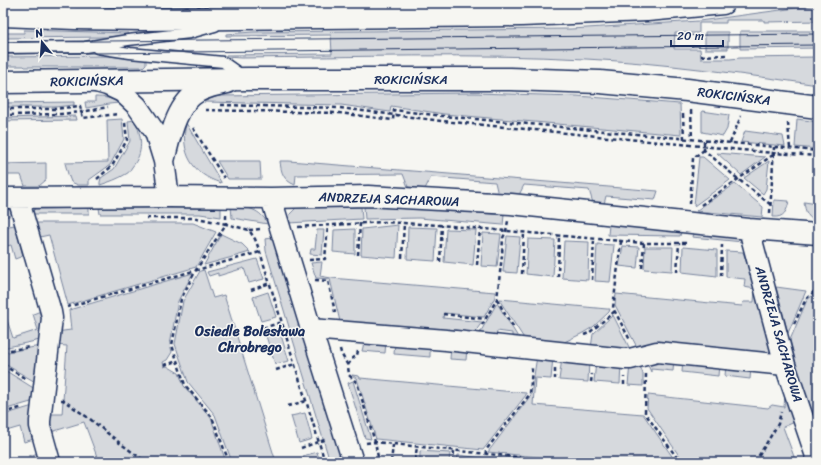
<svg xmlns="http://www.w3.org/2000/svg" width="821" height="465" viewBox="0 0 821 465" font-family="Sriracha,sans-serif">
  <style>
    .green { fill: #d6d9dd; stroke: #78849e }
    .lines { fill: none; stroke-linecap: round; stroke-linejoin: round }
    .lane-casing { stroke: #1b2f5e; stroke-width: 13 }
    .street-casing { stroke: #1b2f5e; stroke-width: 23 }
    .secondary-casing { stroke: #1b2f5e; stroke-width: 25 }
    .path { stroke: #1b2f5e; stroke-width: 2.5; stroke-dasharray: 4 3; stroke-linecap: butt }
    .lane { stroke: #f6f6f2; stroke-width: 10 }
    .street { stroke: #f6f6f2; stroke-width: 20 }
    .secondary { stroke: #f6f6f2; stroke-width: 22 }
    .tram { stroke: #1b2f5e; stroke-width: 1 }
    .labels { text-anchor: middle; dominant-baseline: central; stroke-width: 3; stroke-linejoin: round; paint-order: stroke }
    .street-label { font-size: 13px; fill: #1b2f5e; stroke: #f6f6f2 }
    .neighbourhood-label { font-size: 14px; font-weight: bold; fill: #1b2f5e; stroke: #f6f6f2 }
  </style>
  <rect width="100%" height="100%" fill="#f6f6f2"/>
  <filter id="ink" filterUnits="userSpaceOnUse"><feTurbulence type="fractalNoise" baseFrequency=".025" numOctaves="2"/><feDisplacementMap in="SourceGraphic" scale="8" xChannelSelector="R" yChannelSelector="G"/><feConvolveMatrix kernelMatrix="1 2 1 2 8 2 1 2 1" color-interpolation-filters="sRGB"/></filter>
  <g filter="url(#ink)">
    <path class="green" d="M818,5V21L764,22V20H726V23H699V33H675L674,49H700L701,59H730L740,58L818,57V85C741,74 664,63 586,59C471,53 356,57 241,58L226,57V55L332,54L331,35L226,36V34L253,32L571,29L699,21Z
      M24,30L128,33V35L109,37L3,38V33H24Z
      M740,31H818V48L740,49Z
      M705,32H728V49H705Z
      M107,56L144,59L146,60V64L143,67H25L24,66H3V57Z
      M474,93L577,96L680,104L681,135L444,114L391,106L390,112L341,105L204,102L208,100L218,96Z
      M95,97C104,97 112,98 119,103L109,104L86,108L85,102H95Z
      M74,102V105L55,107H3V103Z
      M702,111L729,115L727,129L723,136L702,132Z
      M76,116L77,120L3,121V118Z
      M122,119L124,139L110,165L89,180V185H78L71,182L68,174L65,163L108,162L107,120Z
      M797,119L818,122V149L795,147Z
      M135,120C142,137 144,153 132,167C130,170 129,173 126,174C118,179 109,182 100,185V182L101,178L114,169L130,141L128,121Z
      M186,123L221,182V183C192,174 180,153 186,123Z
      M745,131L783,136L785,146L741,142Z
      M717,153L765,157L741,175Z
      M699,157H703L730,180L694,206Z
      M217,161H260L261,179H228Z
      M280,161H289L658,191L655,200L606,196L604,204L593,203L589,190L524,185L518,197L498,195L495,182L431,177L425,189L408,187L403,174L296,175L295,185C283,180 281,172 280,161Z
      M769,161L766,189L763,194L744,178Z
      M46,163V180L39,186H25L21,175H3V164Z
      M735,184L763,207L762,217L696,211L697,210Z
      M774,200L789,201C787,211 784,218 773,217Z
      M804,202L818,204V221C808,220 805,211 804,202Z
      M231,206C248,207 260,209 268,224L232,218Z
      M3,207L8,208L14,215L3,217Z
      M361,207L362,219L288,223L290,214L296,208Z
      M364,207L423,209L504,215L503,225L419,218L365,219Z
      M89,208V214H30L35,209Z
      M99,208H221V217L200,214H100Z
      M31,223H193L216,232L196,267L68,305L49,235L35,238Z
      M15,225L23,256L15,259L11,245L3,247V227Z
      M398,225L396,258L361,255L362,229Z
      M609,225L681,232L680,236L608,235Z
      M408,227L437,228L435,261L407,259Z
      M355,229V254L333,252L334,230Z
      M446,229L476,230L473,265L444,262Z
      M317,230H324L322,255L310,254L311,249H315Z
      M483,233L501,234L497,267L481,266Z
      M693,233L739,237L743,242L692,237Z
      M221,234L242,244L250,252L204,265Z
      M507,236L520,237L517,273L503,272Z
      M273,238L344,462H330L266,251L265,239Z
      M528,239L555,240L553,277L526,274Z
      M564,241L589,242L588,280L562,278Z
      M597,244L614,245L610,282L595,281Z
      M623,246L639,247L637,268L619,266Z
      M645,247H673L672,271L644,269Z
      M683,247L717,250V276L682,272Z
      M726,251L743,252L755,288L774,354L639,351L615,305L616,294L742,306L743,302H754L755,289L744,287L745,279L726,277Z
      M257,259L264,279L249,283L244,268L218,276V273L209,276L207,272Z
      M322,262L320,276L331,278L495,292V297L484,317L444,313L443,318L482,322L471,338L341,326L330,279L316,278L311,263Z
      M204,270L213,298L224,295L276,462H232L215,415L188,382L175,344L183,301L200,271Z
      M193,273L178,301L170,344L172,352L167,360L163,362L164,367L167,366L179,373L184,386L211,418L226,462H150L146,460L142,461L143,462H99L84,422L51,432L60,462H56L47,433L49,414H62L67,346L55,345L56,332L71,330L69,310Z
      M776,287L806,291L788,333Z
      M818,291V428L798,371L790,340L807,300Z
      M268,292L276,317L261,321L253,297Z
      M500,299L607,309H610L609,312L593,327L581,334L556,346L527,343L500,301Z
      M497,303L521,342L512,341V333L497,331L496,340L477,338Z
      M3,308L13,338L38,330L33,314L41,311L42,320L40,340L3,348Z
      M613,315L632,353L591,348L593,334Z
      M280,332L289,361L275,364L266,336Z
      M365,339L386,341L385,353L362,351Z
      M395,342L430,345V357L394,354Z
      M40,346L37,383L3,363V353Z
      M451,347L467,348L466,360L450,359Z
      M537,356L553,357L551,379L535,378L533,405L643,414L676,462H588L488,452L531,395Z
      M562,358L589,360L588,382L559,380Z
      M674,359L673,371L651,369V372L646,361Z
      M596,361L621,364L620,384L594,382Z
      M683,361L719,364L718,376L682,372Z
      M639,363L643,374V386L628,385L630,364Z
      M726,365L751,367L750,379L725,376Z
      M3,369L35,389L31,402L3,410Z
      M352,375L359,376L360,378L526,393V395L483,450L376,439L357,379Z
      M353,381L371,439L365,438L348,383Z
      M785,394L795,422L783,427L796,462H736L680,457L647,408L648,395L768,408L772,405L784,407Z
      M33,406L37,438L24,442L20,427L3,432V415Z
      M305,413L312,439L299,443L291,416Z
      M420,451L450,453L449,462L420,460Z
      M41,452L44,462H31L29,456Z
      M317,452L320,462H305L303,456Z
      M458,455L482,458V462H457Z
      M488,458L534,462H488Z"/>
    <g class="lines">
      <defs>
        <path id="lane" d="M3,48L85,47L128,40L190,33L215,26
          M97,48L130,53L223,62L243,76"/>
        <path id="street" d="M96,82L107,85L122,92L137,106L155,132L164,161L169,197
          M164,161C170,138 176,104 198,92C208,87 217,85 228,83
          M3,198L169,197L271,198L368,196L511,204L749,229L818,234
          M18,198L51,312L52,318L40,421V426L50,462
          M271,198L311,329L353,462
          M749,229L785,365L818,462
          M311,329L446,340L625,359H630L657,352L785,365"/>
        <path id="secondary" d="M3,15L75,18L142,19L521,15L647,10L723,3
          M3,82L248,79H510L600,82L687,90L818,107"/>
      </defs>
      <use href="#lane" class="lane-casing"/>
      <use href="#street" class="street-casing"/>
      <use href="#secondary" class="secondary-casing"/>
      <path class="path" d="M701,56L728,55
        M221,105L340,108L442,121L773,153L818,156
        M3,109H54L80,106L83,118L118,114
        M205,110L339,113L393,120L394,110L443,116L818,151
        M691,110L692,140
        M683,114L684,139
        M3,115L61,114L81,112L108,107
        M788,123L790,149
        M193,128L224,178
        M704,141V150L738,179L771,205
        M730,143L741,116
        M97,179L112,166L127,140L125,123
        M690,204L693,158L704,150
        M701,205L773,155
        M770,213L774,147
        M226,215V224L249,230L255,239L260,252L325,462
        M146,218H197L226,224L196,270L181,299L172,345L185,385L212,417L229,462
        M298,227L384,222L439,225L621,241L644,243H686
        M249,230L261,229
        M621,241L613,308L630,340
        M358,255L360,223
        M402,258L404,223
        M309,260L325,259L328,225
        M440,262L442,225
        M477,265L480,229
        M642,268L644,243
        M677,272L679,243
        M522,274L524,233
        M721,276L722,245
        M558,277L559,236
        M315,280L328,281L335,312
        M592,280L594,239
        M251,290L270,283
        M497,299L506,316L515,329
        M67,307L260,252
        M443,314L485,319
        M794,324L806,299L818,288
        M482,325L497,299L502,255L503,238L506,231L508,221
        M263,328L282,322
        M584,335L589,333L615,311
        M340,349L341,353L348,366L349,375L357,383L375,442L379,462
        M3,351L30,347
        M3,365L26,379
        M164,365L178,361
        M348,365L352,359L357,355L358,351
        M555,369V379
        M276,370L295,364
        M646,374L645,413L680,462
        M591,382L592,374
        M624,385V377
        M61,400H63L90,419L121,444L146,462
        M288,406L306,401
        M3,413L23,407
        M366,443L375,442L563,462
        M301,448L327,439
        M415,460L417,447
        M391,462L393,445
        M453,462L454,451
        M485,462L486,450L530,394L532,368
        M755,462L778,424L781,412"/>
      <use href="#lane" class="lane"/>
      <use href="#street" class="street"/>
      <use href="#secondary" class="secondary"/>
      <path class="tram" d="M3,42L818,34
        M3,54L818,45"/>
    </g>
  </g>
  <g class="labels">
    <g class="street-label">
      <text x="411" y="79">ROKICIŃSKA</text>
      <text transform="translate(87 81) rotate(-1)">ROKICIŃSKA</text>
      <text transform="translate(734 96) rotate(7)">ROKICIŃSKA</text>
      <text transform="translate(389 199) rotate(2)">ANDRZEJA SACHAROWA</text>
      <text transform="translate(779 334) rotate(74)">ANDRZEJA SACHAROWA</text>
    </g>
    <g class="neighbourhood-label">
      <text x="250" y="331">Osiedle Bolesława<tspan x="250" dy="16">Chrobrego</tspan></text>
    </g>
  </g>
  <rect width="821" height="465" fill="none" stroke="#f6f6f2" stroke-width="16"/>
  <rect x="8" y="8" width="805" height="449" fill="none" stroke="#1b2f5e" stroke-width="1.5" filter="url(#ink)"/>
  <g transform="translate(42 42) rotate(343)" stroke="#f6f6f2" stroke-width="3" paint-order="stroke">
  <path d="M0-3L7 15L0 10L-7 15Z" fill="#1b2f5e"/>
  <text y="-6" font-size="11" font-weight="bold" text-anchor="middle" fill="#1b2f5e">N</text>
  </g>
  <path d="M671 40v6h52v-6" fill="none" stroke="#1b2f5e" stroke-width="2"/>
  <text x="677" y="40" font-size="12" fill="#1b2f5e" stroke="#f6f6f2" stroke-width="3" paint-order="stroke">20 m</text>
</svg>
